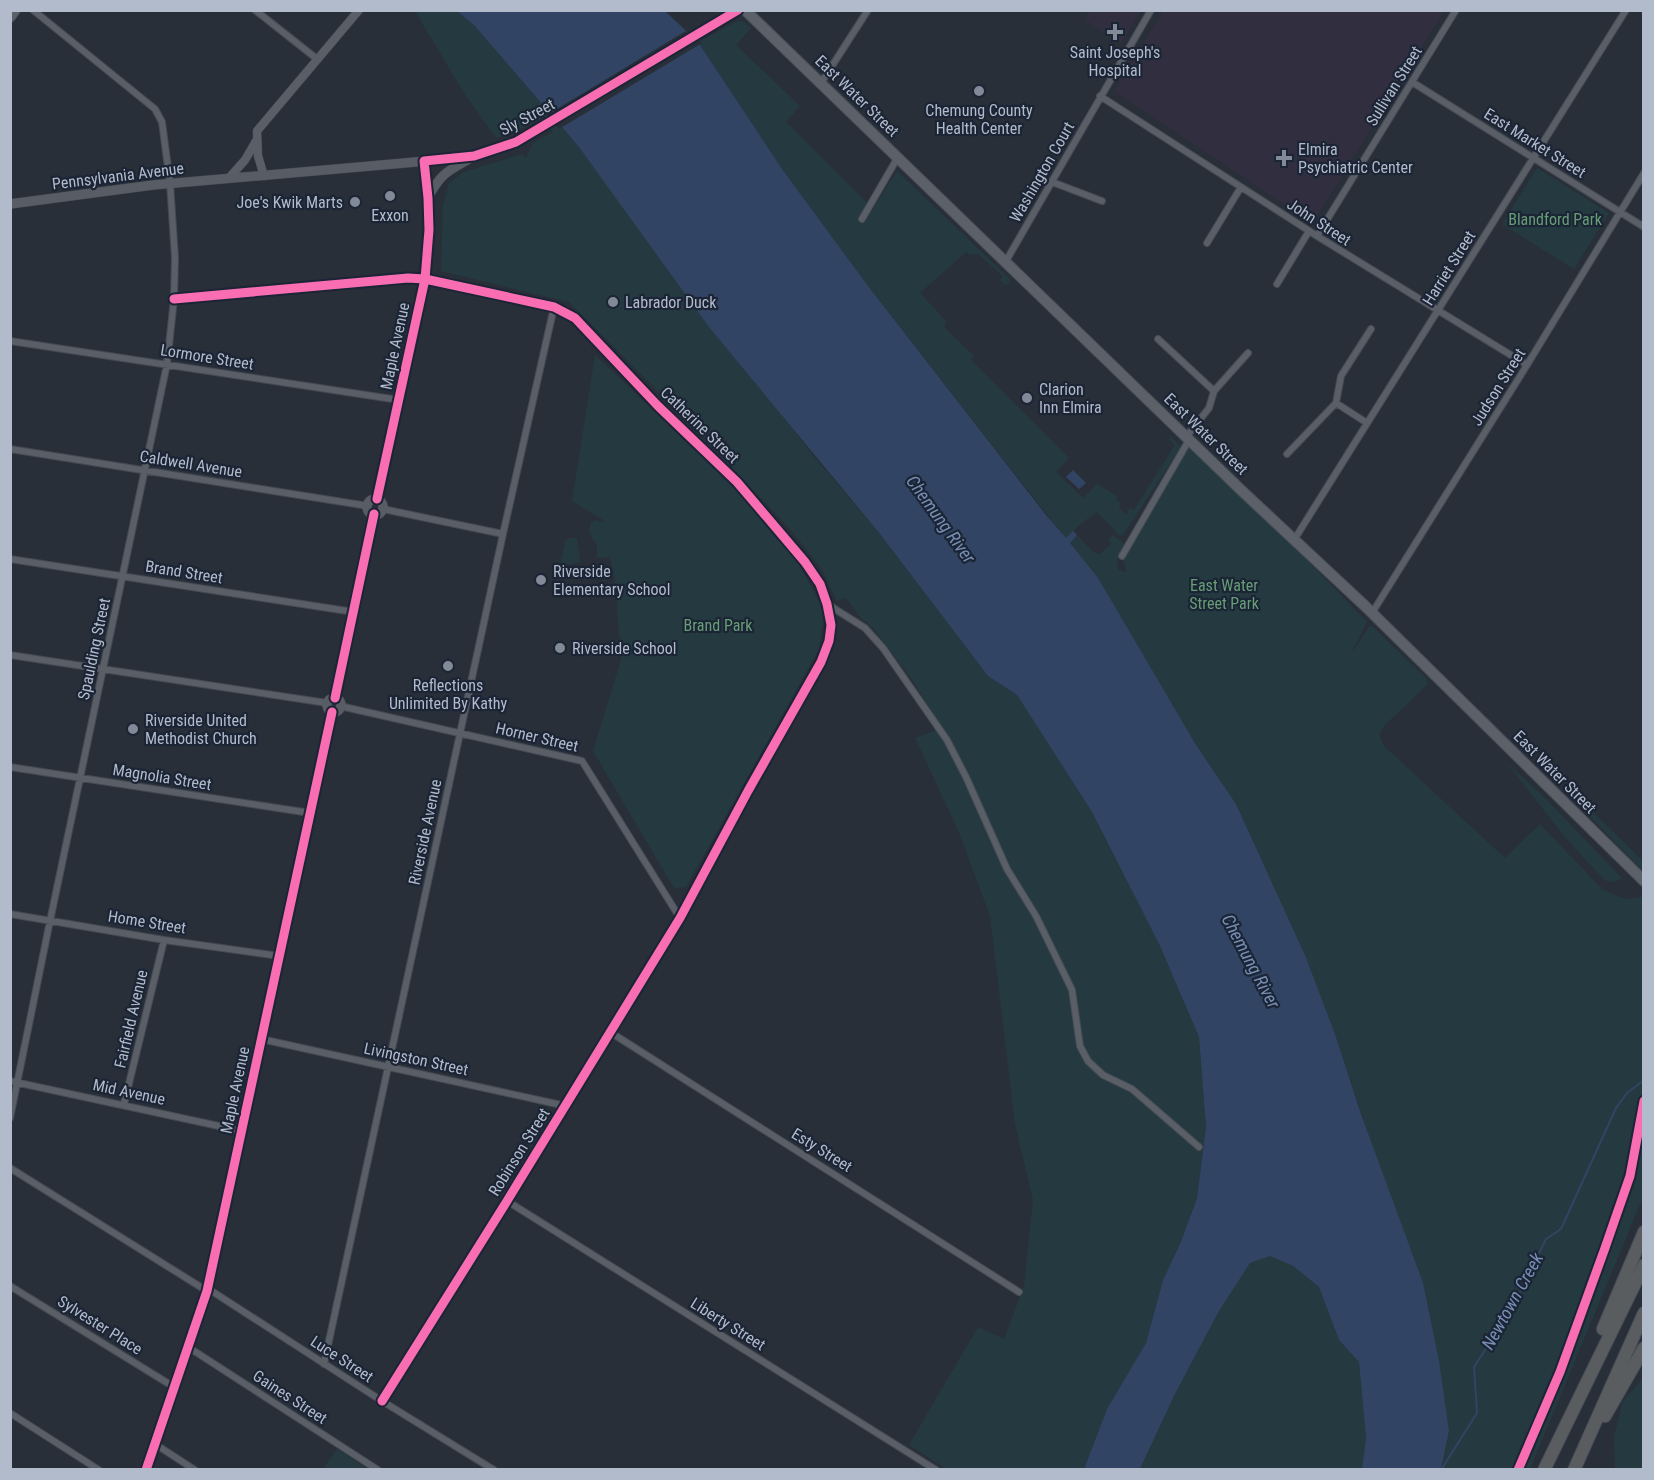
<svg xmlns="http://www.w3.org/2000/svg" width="1654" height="1480" viewBox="0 0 1654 1480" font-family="'Roboto Condensed',sans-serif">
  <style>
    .medical { fill: #312f3f }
    .green { fill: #253a40 }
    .water { fill: #324463 }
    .pier { fill: #292f39 }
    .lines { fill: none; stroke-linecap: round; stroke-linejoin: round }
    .stream { stroke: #324463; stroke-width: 2 }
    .minor-casing { stroke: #454a52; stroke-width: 8 }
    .tertiary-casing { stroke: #454a52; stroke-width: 9 }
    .secondary-casing { stroke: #454a52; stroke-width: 10 }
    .primary-casing { stroke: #464c56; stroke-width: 12 }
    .motorway-casing { stroke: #464b55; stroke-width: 14 }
    .minor { stroke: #595e67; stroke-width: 6 }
    .tertiary { stroke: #595e67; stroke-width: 8 }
    .secondary { stroke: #585d65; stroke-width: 9 }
    .primary { stroke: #5c6069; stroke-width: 10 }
    .motorway { stroke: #5a5d60; stroke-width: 12 }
    .cycleway-casing { stroke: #1b2535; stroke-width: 13 }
    .cycleway { stroke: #f96db3; stroke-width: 9 }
    .poi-dot { fill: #828a98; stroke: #1b2535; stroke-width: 2 }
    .labels { text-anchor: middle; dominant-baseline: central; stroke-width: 4.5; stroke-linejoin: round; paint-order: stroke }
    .poi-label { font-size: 16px; fill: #b2bbcb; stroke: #1b2535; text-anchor: start }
    .street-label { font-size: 16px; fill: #b2bbcb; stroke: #1b2535 }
    .park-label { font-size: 16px; fill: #679e76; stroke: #1b2535 }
    .water-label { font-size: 18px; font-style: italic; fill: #788fb5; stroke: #1b2535 }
  </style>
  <rect width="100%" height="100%" fill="#292f39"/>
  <path class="medical" d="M1090,11L1091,10L1141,11L1121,43L1085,20Z
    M1163,11V10L1444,11L1313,223L1114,91Z"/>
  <path class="green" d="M415,11H457L474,25L579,147L812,454L880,534L988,676L1017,695L1092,812L1160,946L1199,1037L1206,1127L1197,1197L1180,1244L1163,1280L1146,1343L1107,1409L1084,1469H952L945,1468L909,1445L978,1327L1004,1339L1024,1286L1033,1200L1015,1124L990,916L958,830L915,738L942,728L911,678L874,629L860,617L846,598L837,601L822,569L789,528L732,467L730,445L718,432L705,438L569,302L441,271L443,206L449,183L464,172L522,154L526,158L533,143L553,132L544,117C531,124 517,133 502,133L500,137L496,138L464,93Z
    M738,21L744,22L751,28L736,45L800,106L786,122L868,204L860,217L866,220L897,171L1010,279L1009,283L1005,285L1000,280L1003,276L978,254L971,255L966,252L920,293L946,321L944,327L974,356L971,360L1069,458L1056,472L1083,498L1097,484L1118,497L1116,500L1121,502L1119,508L1126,515L1130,508L1134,510L1175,445L1169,439L1171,437L1181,447L1123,535L1120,536L1097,512L1079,525L1066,539L868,286L782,169L698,42Z
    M1537,168L1609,213L1574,269L1502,224Z
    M595,355L722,475L790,549L824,610L819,649L686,887L674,888L593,751L621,660L615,582L610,556L608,558L597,557V546L589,532L591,522L596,520L603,523V520L572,501Z
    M1190,439L1367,622L1350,656L1369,627L1372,626L1426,678L1428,684L1384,726L1379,735L1384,746L1505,858L1540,824L1602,889L1624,899L1643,897V1197L1530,1469H1441L1449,1431L1431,1322L1335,1034L1305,955L1236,804L1196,745L1140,652L1070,542L1077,535L1093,552L1100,554L1111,544L1108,540L1113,535L1125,545L1117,559L1118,569L1124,572L1127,571L1122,556Z
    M570,538H577C577,546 581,554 580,562L567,565L561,562L565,541Z
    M1507,763L1541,794L1622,878L1614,882L1604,880L1564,836Z
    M1571,791L1643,861V871L1568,794Z
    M1270,1256L1293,1266L1319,1287L1339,1340L1359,1362L1366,1438L1362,1469L1140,1470L1175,1394L1219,1311L1250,1263Z
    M1643,1378V1469H1615L1614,1436L1623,1401Z
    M337,1449L368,1469H323Z"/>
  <path class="water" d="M457,11H665L698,42L782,169L868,286L1046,515L1066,538L1073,531L1077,535L1070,543L1098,578L1196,745L1236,804L1305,955L1335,1034L1361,1114L1423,1283L1439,1361L1449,1431L1441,1469H1362L1366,1438L1359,1362L1339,1340L1319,1287L1293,1266L1270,1256L1250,1263L1219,1311L1175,1394L1140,1469H1084L1107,1409L1146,1343L1163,1280L1180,1244L1197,1198L1206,1127L1199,1037L1160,946L1092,812L1017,695L988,676L880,534L709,327L579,147L474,25Z
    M1073,470L1086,483L1079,489L1066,477Z"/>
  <path class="pier" d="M689,29L702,43L559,129L547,115Z"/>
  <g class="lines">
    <path class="stream" d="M1441,1470L1477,1413L1474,1367L1511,1310L1546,1239L1561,1229L1616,1108L1627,1093L1644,1080"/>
    <defs>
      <path id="minor" d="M255,10L317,59
        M1412,82L1644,227
        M821,83L868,10
        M1100,96L1317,236L1527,365
        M1052,182L1102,201
        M862,219L898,157
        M1317,236L1456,10
        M1207,243L1241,187
        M1006,261L1151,10
        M1277,284L1309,231
        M174,299L408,278L425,279L554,307L575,318L658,406L737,482L805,562L820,584L827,604L831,625L829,641L821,662L748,791L680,918L507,1201L382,1401
        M1158,339L1214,391L1209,408L1187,436
        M10,341L399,400
        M1214,391L1248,353
        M1336,403L1367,423
        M10,449L368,506
        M1287,454L1336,403L1341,376L1371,329
        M383,509L503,534
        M1294,540L1626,10
        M1122,556L1189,440
        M10,559L354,612
        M827,604L865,628L883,648L947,740L966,777L1007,869L1036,916L1072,990L1080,1046L1088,1061L1103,1075L1132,1089L1199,1147
        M1372,613L1527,365L1644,173
        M10,655L327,703
        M340,706L582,761L680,918
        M10,767L310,813
        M10,914L164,940L279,956
        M610,1032L1019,1292
        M261,1039L566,1106
        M10,1081L242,1131
        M124,1104L164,940
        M10,1118L50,921L167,364L174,299L175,258L170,183L162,122L155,109L33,10
        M10,1168L207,1291
        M507,1201L936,1470
        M10,1286L174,1387
        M207,1288L382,1401L494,1470
        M188,1347L378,1470
        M324,1364L503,534L554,307
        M10,1413L99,1470
        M155,1444L195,1470"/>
      <path id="tertiary" d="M264,176L258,156L257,131L359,10
        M229,178L245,160L256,141"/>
      <path id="secondary" d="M428,197C442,173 446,172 469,159
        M10,204L153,185L461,158L492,151L516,142L738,10
        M377,499L425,279L429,230L428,198L424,161
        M367 507a8 8 0 1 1 16 0a8 8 0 1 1-16 0Z
        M335,698L374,514
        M327 705a7 7 0 1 1 14 0a7 7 0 1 1-14 0Z
        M146,1470L207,1291L332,712"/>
      <path id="primary" d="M745,10L1241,490L1365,606L1644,881
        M10,17L15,10"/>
      <path id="motorway" d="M1603,1329L1644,1232
        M1605,1416L1644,1348
        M1544,1470L1644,1265
        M1574,1470L1644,1313"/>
    </defs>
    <use href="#minor" class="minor-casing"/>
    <use href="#tertiary" class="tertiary-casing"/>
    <use href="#secondary" class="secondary-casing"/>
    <use href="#primary" class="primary-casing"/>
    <use href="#motorway" class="motorway-casing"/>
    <use href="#minor" class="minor"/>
    <use href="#tertiary" class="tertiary"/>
    <use href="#secondary" class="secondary"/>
    <use href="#primary" class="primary"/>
    <use href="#motorway" class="motorway"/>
    <defs>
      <path id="cycleway" d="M174,299L408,278L425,279L554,307L575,318L658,406L737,482L805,562L820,584L827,604L831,625L829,641L821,662L748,791L680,918L507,1201L382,1401
        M377,499L425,279L429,230L428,198L424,161L474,156L516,142L738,10
        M335,698L374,514
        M146,1470L207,1291L332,712
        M1518,1470L1560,1372L1605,1248L1630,1176L1644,1101"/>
    </defs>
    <use href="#cycleway" class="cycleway-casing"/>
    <use href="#cycleway" class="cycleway"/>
  </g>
  <g class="poi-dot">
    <path d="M1112 23h6v6h6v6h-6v6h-6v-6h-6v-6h6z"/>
    <circle cx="979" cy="91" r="6"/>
    <path d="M1281 149h6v6h6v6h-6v6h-6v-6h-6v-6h6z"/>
    <circle cx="390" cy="196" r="6"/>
    <circle cx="355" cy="202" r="6"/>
    <circle cx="613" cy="302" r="6"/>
    <circle cx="1027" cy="398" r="6"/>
    <circle cx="541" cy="580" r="6"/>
    <circle cx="560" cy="648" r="6"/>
    <circle cx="448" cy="666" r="6"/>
    <circle cx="133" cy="729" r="6"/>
  </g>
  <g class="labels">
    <g class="poi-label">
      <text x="1115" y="52" text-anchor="middle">Saint Joseph's<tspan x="1115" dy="18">Hospital</tspan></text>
      <text x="979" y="110" text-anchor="middle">Chemung County<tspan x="979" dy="18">Health Center</tspan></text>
      <text x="1298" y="149">Elmira<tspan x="1298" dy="18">Psychiatric Center</tspan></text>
      <text x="343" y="202" text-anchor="end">Joe's Kwik Marts</text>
      <text x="390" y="215" text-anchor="middle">Exxon</text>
      <text x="625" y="302">Labrador Duck</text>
      <text x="1039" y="389">Clarion<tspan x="1039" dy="18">Inn Elmira</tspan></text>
      <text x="553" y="571">Riverside<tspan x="553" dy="18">Elementary School</tspan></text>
      <text x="572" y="648">Riverside School</text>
      <text x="448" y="685" text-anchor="middle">Reflections<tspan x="448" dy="18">Unlimited By Kathy</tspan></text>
      <text x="145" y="720">Riverside United<tspan x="145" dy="18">Methodist Church</tspan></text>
    </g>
    <g class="street-label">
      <text transform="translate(1394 86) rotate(-58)">Sullivan Street</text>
      <text transform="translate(857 96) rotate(44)">East Water Street</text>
      <text transform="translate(527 117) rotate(-28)">Sly Street</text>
      <text transform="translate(1535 143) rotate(32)">East Market Street</text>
      <text transform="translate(1042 172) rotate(-60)">Washington Court</text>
      <text transform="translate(118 176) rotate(-7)">Pennsylvania Avenue</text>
      <text transform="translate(1319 222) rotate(33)">John Street</text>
      <text transform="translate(1449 268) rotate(-58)">Harriet Street</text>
      <text transform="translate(395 346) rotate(-78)">Maple Avenue</text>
      <text transform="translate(207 357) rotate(9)">Lormore Street</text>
      <text transform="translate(1498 387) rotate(-58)">Judson Street</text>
      <text transform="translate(700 425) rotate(44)">Catherine Street</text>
      <text transform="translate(1206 434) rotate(44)">East Water Street</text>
      <text transform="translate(191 464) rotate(9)">Caldwell Avenue</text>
      <text transform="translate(184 572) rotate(9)">Brand Street</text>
      <text transform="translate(94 649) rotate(-78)">Spaulding Street</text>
      <text transform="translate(537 737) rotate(13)">Horner Street</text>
      <text transform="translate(1555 772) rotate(45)">East Water Street</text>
      <text transform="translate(162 777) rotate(9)">Magnolia Street</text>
      <text transform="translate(425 832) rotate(-78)">Riverside Avenue</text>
      <text transform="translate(147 922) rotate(9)">Home Street</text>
      <text transform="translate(131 1019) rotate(-77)">Fairfield Avenue</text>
      <text transform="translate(416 1059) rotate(12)">Livingston Street</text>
      <text transform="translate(235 1090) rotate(-78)">Maple Avenue</text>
      <text transform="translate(129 1092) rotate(12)">Mid Avenue</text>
      <text transform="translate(822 1150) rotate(32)">Esty Street</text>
      <text transform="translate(519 1152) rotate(-58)">Robinson Street</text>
      <text transform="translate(728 1324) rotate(32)">Liberty Street</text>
      <text transform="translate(100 1325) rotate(32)">Sylvester Place</text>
      <text transform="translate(342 1359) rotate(33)">Luce Street</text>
      <text transform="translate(290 1397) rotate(33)">Gaines Street</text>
    </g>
    <g class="park-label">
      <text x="1555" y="219">Blandford Park</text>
      <text x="1224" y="585">East Water<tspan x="1224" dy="18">Street Park</tspan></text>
      <text x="718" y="625">Brand Park</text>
    </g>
    <g class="water-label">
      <text transform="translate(941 519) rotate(54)">Chemung River</text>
      <text transform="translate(1251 961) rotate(62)">Chemung River</text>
      <text transform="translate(1512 1301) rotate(-61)">Newtown Creek</text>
    </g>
  </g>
  <rect width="1654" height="1480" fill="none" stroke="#b2bbcb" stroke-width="24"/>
</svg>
